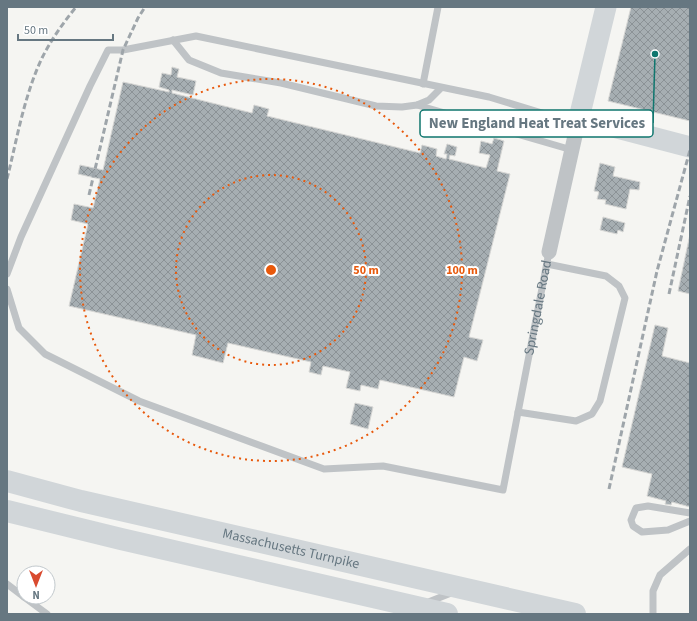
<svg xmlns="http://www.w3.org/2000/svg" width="697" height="621" viewBox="0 0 697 621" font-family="'Source Sans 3',sans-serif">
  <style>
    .building { fill: url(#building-cross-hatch); stroke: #d7d7d5 }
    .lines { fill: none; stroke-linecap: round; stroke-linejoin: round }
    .lane { stroke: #bfc3c6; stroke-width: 7 }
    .street { stroke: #bfc3c6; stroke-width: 15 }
    .secondary { stroke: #d1d6d9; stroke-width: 21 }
    .highway { stroke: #d1d6d9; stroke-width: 22 }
    .rail { stroke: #9ea5aa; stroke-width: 3; stroke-dasharray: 6 3; stroke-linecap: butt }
    .ring { fill: none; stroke: #e8590c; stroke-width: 2; stroke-dasharray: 2 4 }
    .labels { text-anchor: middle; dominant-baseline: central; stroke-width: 4; stroke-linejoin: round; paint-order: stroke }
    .street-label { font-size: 14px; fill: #667781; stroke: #fff }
    .centre { fill: #e8590c; stroke: #fff; stroke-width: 2 }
    .ring-label { font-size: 12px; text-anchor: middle; font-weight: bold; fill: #e8590c; stroke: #fff; stroke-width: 4; stroke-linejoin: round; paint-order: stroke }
    .leader { fill: none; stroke: #0f766e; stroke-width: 1.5 }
    .callout-dot { fill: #0f766e; stroke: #fff; stroke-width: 1.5 }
    .callout { fill: #fff; stroke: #0f766e; stroke-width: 1.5 }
    .callout-label { font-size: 15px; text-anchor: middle; font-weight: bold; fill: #667781 }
  </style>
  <defs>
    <pattern id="building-cross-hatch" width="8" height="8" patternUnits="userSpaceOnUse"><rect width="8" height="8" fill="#a6aeb2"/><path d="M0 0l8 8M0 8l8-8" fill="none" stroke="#8b9296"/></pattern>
  </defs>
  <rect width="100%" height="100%" fill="#f5f5f2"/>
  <path class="building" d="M631,7H690V121L608,101Z
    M172,67L179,69L177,77L196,81L193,95L172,90V93L252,113L254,105L269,109L267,116L420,153L422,145L437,149L436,156L446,159L447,154H444L447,144L457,147L455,156L450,155L449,159L486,168L490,155L479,153L481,141L492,144L494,138L504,141L497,171L510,174L469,337L483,340L477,361L464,357L454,397L380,380L378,389L361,385L360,391L346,388L350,372L323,366L321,375L309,372L311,362L228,343L223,363L192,355L196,335L69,306L88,224L71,220L74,204L93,208L100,179L78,174L80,165L103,170L123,82L169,92V90L159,87L162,73L171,75Z
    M600,163L615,167L613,176L640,182L639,190L630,189L626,209L605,204L606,200L597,199L599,192L594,191Z
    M603,217L625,223L623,232L618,230L617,234L600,230Z
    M690,234V294L678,291Z
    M655,325L668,328L662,356L690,363V507L672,502L671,505L665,504L666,501L647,496L652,474L622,467Z
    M355,403L373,407L368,429L350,424Z"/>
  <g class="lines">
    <g class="lane">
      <path d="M173,40L189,60L221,73L281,83L376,106L402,107L417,105L429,100L441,88"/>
      <path d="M423,84L438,7"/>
      <path d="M417,105L572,150"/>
      <path d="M7,274L21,237L90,86L108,50H123L196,36L489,97L578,124"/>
      <path id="s1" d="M7,289L19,328L45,354L139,401L324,469L383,466L503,490L549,252"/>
      <path d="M518,412L576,421L592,414L600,401L625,298L619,286L606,276L547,264"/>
      <path d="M690,513L648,506L636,508L631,520L633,526L642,532L668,530L690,521"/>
      <path d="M7,584L24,597"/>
      <path d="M24,597L47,614"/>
      <path d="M426,603L451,593"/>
      <path d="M653,614V591L660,575L690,549"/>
    </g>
    <path class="street" d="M549,252L579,118"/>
    <path class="secondary" d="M606,7L579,118L690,147"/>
    <g class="highway">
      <path id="s2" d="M7,481L81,501L575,614"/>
      <path d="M7,511L121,539L447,614"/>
    </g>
    <path class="rail" d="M7,179C17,139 24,96 42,58C51,40 63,23 76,7
      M89,195L123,50L138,18L145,7
      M669,294L690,196
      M609,489L657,271L690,150"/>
  </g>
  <g class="ring">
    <circle cx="271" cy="270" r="95"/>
    <circle cx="271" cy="270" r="191"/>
  </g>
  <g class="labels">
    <g class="street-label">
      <text stroke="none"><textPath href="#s1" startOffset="747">Springdale Road</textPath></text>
      <text stroke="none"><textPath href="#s2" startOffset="292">Massachusetts Turnpike</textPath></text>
    </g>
  </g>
  <circle cx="271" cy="270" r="6" class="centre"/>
  <g class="ring-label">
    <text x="366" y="274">50 m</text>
    <text x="462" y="274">100 m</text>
  </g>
  <path class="leader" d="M655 54L653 123"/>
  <circle class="callout-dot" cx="655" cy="54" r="4"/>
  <rect class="callout" x="420" y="110" width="233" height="27" rx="4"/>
  <g class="callout-label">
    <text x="537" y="128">New England Heat Treat Services</text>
  </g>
  <rect width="697" height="621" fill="none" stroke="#667781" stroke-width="16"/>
  <g transform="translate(36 585) rotate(180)"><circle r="19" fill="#ffffff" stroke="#c2c9cd"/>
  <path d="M0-3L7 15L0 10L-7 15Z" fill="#d94a2f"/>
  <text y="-6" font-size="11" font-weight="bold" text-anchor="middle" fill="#667781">N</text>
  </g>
  <path d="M18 34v6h95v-6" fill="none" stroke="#667781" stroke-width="2"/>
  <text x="24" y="34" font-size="12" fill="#667781" stroke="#ffffff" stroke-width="3" paint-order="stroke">50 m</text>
</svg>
